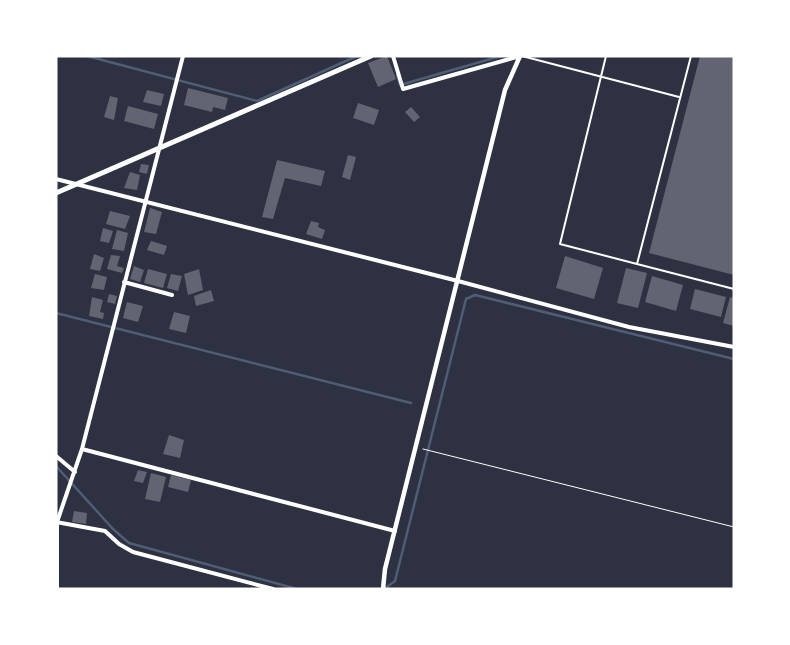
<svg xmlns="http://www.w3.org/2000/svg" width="790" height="645" viewBox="0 0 790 645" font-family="'Nunito Sans',sans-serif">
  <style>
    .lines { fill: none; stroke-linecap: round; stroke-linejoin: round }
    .stream { stroke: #4f5d75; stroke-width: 2.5 }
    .building { fill: #626471 }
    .path { stroke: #fff; stroke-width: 1 }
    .service { stroke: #fff; stroke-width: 2 }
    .minor { stroke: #fff; stroke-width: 4 }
    .tertiary { stroke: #fff; stroke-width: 4.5 }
    .secondary { stroke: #fff; stroke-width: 5 }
  </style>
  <rect width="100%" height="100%" fill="#2d3142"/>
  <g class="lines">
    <path class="stream" d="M87,56L257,101L357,56
      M397,75L400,85L501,56
      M56,313L411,403
      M56,466L113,529L129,543L297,589
      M384,589L395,581L466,299L475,295L734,359"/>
  </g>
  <path class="building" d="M387,56L396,79L378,87L368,63Z
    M700,56H734V275L649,253Z
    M188,88L228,98L225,110L213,107L212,112L184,105Z
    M147,90L164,94L161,106L143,102Z
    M110,96L118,98L114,120L104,117Z
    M358,103L379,110L374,125L353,118Z
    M128,106L158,114L154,129L124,121Z
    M411,107L420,117L414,122L405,112Z
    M348,155L356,157L350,180L342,177Z
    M277,160L325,171L321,186L285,178L273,219L262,217Z
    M141,164L149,165L147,174L139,172Z
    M130,172L140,175L137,190L124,188Z
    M150,208L162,212L156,234L144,232Z
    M110,211L130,216L125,229L106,224Z
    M311,221L319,223L318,227L325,230L322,239L306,234Z
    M103,228L113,231L109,243L100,241Z
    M117,230L128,233L124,251L112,249Z
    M151,241L167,246L164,255L147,250Z
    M94,254L104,258L100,271L90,269Z
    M111,255L120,256L117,266L124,268L122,273L107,269Z
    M565,256L603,268L594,299L556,288Z
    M134,266L144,270L140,282L130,279Z
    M626,268L647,273L638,308L617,303Z
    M148,269L167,274L163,288L144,283Z
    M199,269L203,290L188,295L184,274Z
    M95,274L107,277L104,290L91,288Z
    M171,274L182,276L178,291L167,288Z
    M652,276L683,285L676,311L645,302Z
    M695,289L726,297L721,317L690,309Z
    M211,290L214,301L196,306L194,296Z
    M109,294L117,296L115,304L107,302Z
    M92,297L103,300L100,312L104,313L103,319L89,316Z
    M730,297L734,298V326L723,323Z
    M127,302L143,306L138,322L123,318Z
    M174,312L190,316L186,333L169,329Z
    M169,435L184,440L180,458L163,454Z
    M138,470L147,472L143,483L134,481Z
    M151,473L166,477L160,502L145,499Z
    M171,475L191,480L188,492L168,487Z
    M74,511L87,513L86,524L72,522Z"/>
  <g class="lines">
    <path class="path" d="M423,449L734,527"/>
    <path class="service" d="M522,56L679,97
      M606,56L560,244L637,264L691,56
      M637,264L734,289"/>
    <path class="minor" d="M393,56L403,89L520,56
      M56,179L458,281L629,327L734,347
      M124,282L172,295
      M82,449L395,531
      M56,456L75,472
      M56,522L105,531L119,544L133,552L273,589
      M57,589V522L82,449L183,56"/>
    <path class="tertiary" d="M383,589L385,569L505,90L520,56"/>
    <path class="secondary" d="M56,193L371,56"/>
  </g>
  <rect width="790" height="645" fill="none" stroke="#ffffff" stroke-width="115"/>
</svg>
